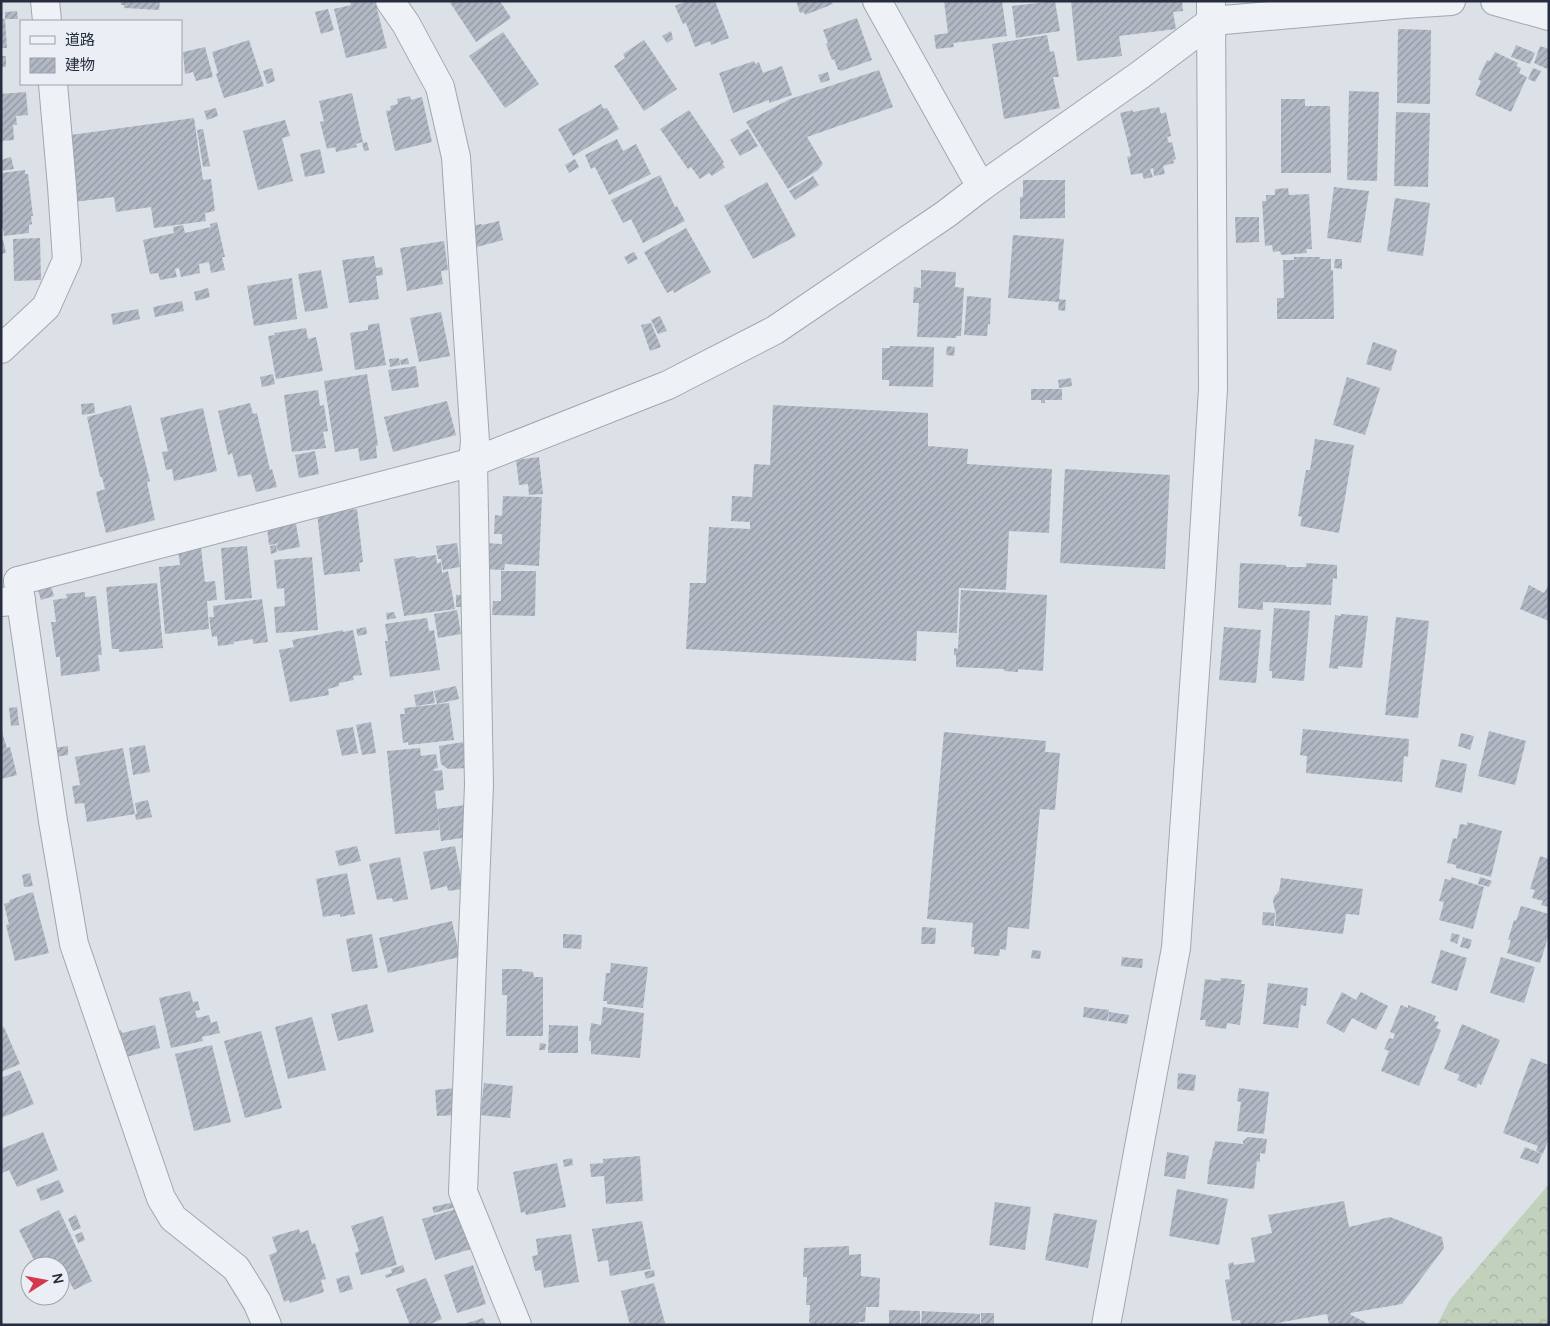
<svg xmlns="http://www.w3.org/2000/svg" width="1550" height="1326" viewBox="0 0 1550 1326" font-family="Manrope,'Noto Sans JP',sans-serif">
  <style>
    .forest { fill: url(#forest-crowns) }
    .building { fill: url(#building-hatch) }
    .lines { fill: none; stroke-linecap: round; stroke-linejoin: round }
    .minor-casing { stroke: #a1a7b1; stroke-width: 30 }
    .tertiary-casing { stroke: #a1a7b1; stroke-width: 30 }
    .minor { stroke: #eef1f5; stroke-width: 28 }
    .tertiary { stroke: #eef1f5; stroke-width: 28 }
  </style>
  <defs>
    <pattern id="forest-crowns" width="20" height="18" patternUnits="userSpaceOnUse" patternTransform="scale(1.25)"><rect width="20" height="18" fill="#c1d1bc"/><path d="M2 6a3 3 0 1 1 6 0M12 15a3 3 0 1 1 6 0" fill="none" stroke="#a6b4a3"/></pattern>
    <pattern id="building-hatch" width="6" height="6" patternUnits="userSpaceOnUse" patternTransform="scale(1.25)"><rect width="6" height="6" fill="#b3b9c4"/><path d="M-1 1l2-2M0 6l6-6M5 7l2-2" fill="none" stroke="#9197a1"/></pattern>
  </defs>
  <rect width="100%" height="100%" fill="#dce0e7"/>
  <path class="forest" d="M1549,1184V1325H1437L1450,1300Z"/>
  <path class="building" d="M121,1H160L159,10L124,8V5H121Z
    M350,1H375L387,48L346,58L334,9L351,5Z
    M449,1H500L511,18L476,42Z
    M686,1H715L729,38L711,45L710,41L695,47L686,23L683,24L675,6Z
    M796,1H831L833,4L805,15L804,12L800,13Z
    M944,1H1002L1007,36L953,43L954,47L936,49L934,35L948,33Z
    M1055,1L1060,31L1016,38L1012,6Z
    M1071,1H1182L1183,11L1173,12L1176,29L1119,36L1122,56L1077,61Z
    M328,9L334,30L321,34L315,12Z
    M17,11L18,19H5V12Z
    M857,18L872,60L841,71L840,70H838L834,59L832,60L826,44L828,43L823,30Z
    M1,19H5L7,48H1Z
    M1398,29L1431,30L1430,104L1397,103Z
    M671,31L673,39L667,43L662,36Z
    M503,32L539,84L505,108L469,56Z
    M1047,35L1050,52L1054,51L1059,77H1053L1060,108L1004,119L992,44Z
    M249,40L264,86L224,98L216,74L218,73L212,52Z
    M644,40L677,89L644,111L614,66L625,58L623,54Z
    M1516,45L1535,53L1530,64L1511,57Z
    M1540,46L1549,49V64L1547,69L1534,63Z
    M205,47L213,77L196,81L193,72L185,74L183,52Z
    M1495,52L1518,63L1516,66L1521,68L1519,73L1527,77L1511,112L1475,95L1481,81L1478,79L1487,60L1490,61Z
    M1,56H6V67H1Z
    M754,61L755,64L759,62L763,73L782,66L792,95L769,103V100L733,113L719,73Z
    M272,68L275,81L267,84L263,71Z
    M1533,68L1541,71L1535,82L1528,79Z
    M879,70L893,107L807,137L823,164L818,170L788,189L746,122L790,99Z
    M828,72L830,80L821,83L818,75Z
    M1349,91L1379,92L1377,181L1347,180Z
    M26,92L28,115L16,116L17,125H13L14,140L1,141V94Z
    M352,93L363,142L356,144L357,147L336,152L335,147L327,149L320,122L324,121L319,101Z
    M410,96L411,100L422,97L432,142L395,151L386,111L391,110L390,106L398,104L397,99Z
    M1281,99H1305V106H1330L1331,173H1281Z
    M601,104L604,109L607,108L619,129L573,156L558,129Z
    M1159,107L1161,114L1166,112L1171,136L1167,137L1169,143L1172,142L1176,159L1173,160L1174,163L1163,166L1165,174L1154,176L1153,168L1150,169L1153,177L1144,179L1142,173L1131,175L1127,157L1131,156L1120,113L1133,110V112Z
    M216,108L218,116L207,120L204,111Z
    M689,110L724,162L722,163L725,167L712,176L709,173L700,179L691,167L688,169L660,129Z
    M1396,112L1430,113L1428,187L1394,186Z
    M194,118L203,180L211,179L215,211L205,213L206,221L154,228L151,207L116,212L114,197L74,202L68,154L74,153L72,138L73,151L60,152L58,132L71,131V135Z
    M285,120L290,136L282,138L293,181L258,190L243,131Z
    M203,129L210,166L203,167L197,130Z
    M748,129L758,146L740,156L730,140Z
    M617,139L623,151L636,144L651,174L609,195L595,167L591,169L585,155Z
    M367,142L369,150L364,151L362,143Z
    M320,149L325,173L305,177L300,154Z
    M11,157L14,169L1,171V160Z
    M575,159L579,167L569,173L565,165Z
    M25,170V174H28L33,216H31L32,224L29,225V233L4,236L3,228H1V173Z
    M660,175L675,207L677,206L685,221L643,243L631,219L623,223L611,200Z
    M813,176L819,185L795,200L789,191Z
    M1023,180H1065V218L1020,219V197H1023Z
    M767,182L796,236L753,259L724,206Z
    M1334,187L1369,191L1361,243L1327,238Z
    M1288,188L1289,195L1309,194L1312,249H1306L1307,253L1281,255L1280,251L1273,252L1272,245L1265,246L1262,201H1266V195H1275V189Z
    M1395,198L1430,203L1423,256L1387,251Z
    M1235,217H1259V242L1236,243Z
    M499,221L503,240L477,247L471,226L481,224L482,225Z
    M217,222L225,257H222L225,270L211,273L209,262L199,264L200,273L181,277L179,268L175,269L177,277L160,280L158,273L150,274L143,240L174,233L173,227L183,225L185,233L211,227L210,224Z
    M686,228L711,272L674,293L673,290L667,293L644,252Z
    M1013,235L1064,239L1059,299L1066,300L1065,311L1058,310L1059,302L1008,298Z
    M40,238L41,280L14,281L13,239Z
    M1,240H3L6,253L1,254Z
    M444,241L448,270L441,271L443,284L407,291L400,248Z
    M634,252L638,259L628,264L624,257Z
    M374,256L376,268L382,267L383,275L376,276L379,299L349,303L342,260Z
    M1294,257H1320V259H1331V270H1333L1334,319H1277V298H1284L1283,260H1294Z
    M1335,259H1342V269L1334,268Z
    M321,270L328,308L305,312L298,274Z
    M921,270L956,272L955,287L964,288L961,336H956V338L917,337L919,303H913L914,287L921,288Z
    M292,278L297,319L254,326L247,286Z
    M208,288L210,297L196,301L194,292Z
    M967,296L991,298L990,324H988L987,336L964,335Z
    M182,301L184,311L155,317L153,307Z
    M138,309L140,319L113,325L111,314Z
    M441,312L450,356L419,362L410,318Z
    M660,316L667,331L658,334L651,320Z
    M379,323L386,365L355,370L350,333L368,330V325Z
    M651,323L661,347L650,351L641,325Z
    M306,328L308,339L316,337L323,371L276,379L268,336L275,335L274,333Z
    M1373,342L1397,350L1391,371L1366,364Z
    M890,346L934,347L933,387L889,386V380H882V348H890Z
    M947,346L955,347L954,356L946,355Z
    M399,358L400,365L390,367L389,359Z
    M408,358L409,364L401,365L400,360Z
    M416,366L419,387L392,391L388,370Z
    M273,374L275,384L262,387L260,377Z
    M367,374L378,445L376,446L377,458L360,461L358,448L335,452L324,381Z
    M1347,377L1380,388L1365,435L1333,425Z
    M1071,378L1072,386L1059,388L1058,380Z
    M1031,389H1062V400H1045V403H1041V400H1031Z
    M318,390L320,406L324,405L328,431L323,432L326,448L292,452L284,395Z
    M447,401L456,435L393,452L384,417Z
    M94,403L95,413L82,415L81,404Z
    M250,403L253,414L257,413L270,470L272,469L277,487L256,492L251,474L238,477L232,453L228,455L218,411Z
    M131,405L150,481L147,482L155,520L106,533L96,492L105,489L102,477H100L87,417Z
    M773,405L928,413V446L968,449L967,464L1052,469L1049,533L1009,531L1006,590L959,588L957,633L917,631L916,661L686,649L690,583H706L709,527L750,529V522L731,521L732,496L752,497L754,464L770,465Z
    M203,408L217,471L174,481L172,469L166,470L162,452L168,451L160,418Z
    M1315,439L1354,445L1339,533L1300,526L1302,517L1298,516L1306,470H1310Z
    M315,451L319,474L299,478L295,455Z
    M539,457L543,494L529,495L528,484L519,485L516,460Z
    M1065,469L1170,475L1165,569L1060,563Z
    M503,496L542,497L539,566L505,564L504,570L483,569L485,543L502,544V534H494L495,515L502,516Z
    M357,509L363,562L359,563L360,571L324,575L317,513Z
    M296,524L300,547L278,551L276,545L278,544L276,543V544L269,545L267,528Z
    M457,543L460,567L443,570L441,559H438L436,546Z
    M276,545L277,552L271,554L270,546Z
    M247,546L252,598L225,600L221,548Z
    M201,548L205,582L215,581L217,600L207,601L209,629L165,634L159,567L180,565L178,550Z
    M436,555L437,564L438,563L441,562L442,573L448,571L455,609L404,616L394,559L415,556L416,558Z
    M312,557L318,630L276,633L274,607L285,606L284,588L277,589L274,560Z
    M1240,563L1286,565V567H1306V563L1337,565V579L1333,578L1331,605L1263,602V610L1238,608Z
    M501,571H536L535,616L492,615L493,601H501Z
    M50,583L54,596L41,600L37,587Z
    M157,583L163,648L119,652V649H112L106,587Z
    M1549,584V621L1520,609L1529,585L1544,593Z
    M961,590L1047,595L1043,671L1018,669V672L1004,671V669L956,667V655H954V648L958,649Z
    M85,592V597L96,596L102,655H98L100,671L61,676L60,657H56L51,622H56L53,600L67,598L66,594Z
    M456,595H463V607H456Z
    M262,599L268,642L253,644V639L233,642L234,644L218,646L217,636L212,637L209,617H214L213,606Z
    M1274,608L1310,611L1304,681L1272,678V671H1269Z
    M457,610L461,634L438,638L434,614Z
    M394,612L396,618L387,620L386,613Z
    M1341,614L1368,616L1362,668L1338,666V669L1329,668L1335,615L1341,616Z
    M1396,617L1429,621L1418,718L1385,715Z
    M427,618L429,631L434,630L440,670L390,677L385,641H388L385,624Z
    M366,627L367,634L358,636L356,629Z
    M1224,627L1261,630L1256,683L1219,680Z
    M343,630V632L353,630L362,675L353,676L354,680L339,683V686L328,689L329,695L290,702L279,650L294,647L292,640Z
    M456,686L459,699L437,704L434,691Z
    M433,691L435,703L416,706L414,695Z
    M449,703L454,740L408,745V742L403,743L400,714H405L404,708Z
    M17,707L19,725L11,726L9,708Z
    M371,722L376,753L362,755L356,725Z
    M353,727L358,753L342,756L336,730Z
    M1,729L7,748L10,747L17,775L1,779Z
    M1303,729L1409,739L1408,757L1404,756L1402,782L1306,773L1307,756L1300,755Z
    M1489,731L1526,741L1515,785L1478,776Z
    M944,732L1046,741L1045,752L1060,753L1055,810L1040,809L1029,929L1008,927L1006,950L1000,949L999,956L974,954V947H971L973,923L927,919Z
    M1461,733L1474,736L1470,750L1458,746Z
    M463,742L467,768L448,769L441,764L439,746Z
    M145,745L150,772L133,775L129,748Z
    M68,746V755L55,757L54,748Z
    M123,748L135,814L87,822L84,803L75,804L72,786L80,785L75,757Z
    M420,748L421,756L436,754L438,768L434,769V771L442,770L444,790L435,791L437,809L465,805L469,837L441,841L438,815L439,830L395,834L387,751Z
    M1441,759L1467,764L1462,793L1435,787Z
    M148,800L152,817L136,820L135,814H137L135,803Z
    M1467,822L1502,831L1491,877L1456,868V865L1447,863L1453,838L1457,839L1460,824L1467,825Z
    M357,846L361,861L339,866L335,851Z
    M455,846L463,889L448,891L447,886L431,890L423,852Z
    M1540,856L1549,859V907L1541,905L1543,901L1532,898L1535,890L1530,889Z
    M400,857L408,899L393,902L392,898L377,900L369,864Z
    M30,873L33,886L24,887L22,875Z
    M347,873L355,914L340,917V914L323,917L316,879Z
    M1451,877L1484,887L1473,929L1439,920L1444,902L1439,901L1445,879L1451,880Z
    M1480,877L1492,881L1489,887L1478,884Z
    M1281,878L1363,889L1359,915L1346,914L1343,934L1275,926L1276,914L1273,902L1274,897L1279,891Z
    M33,892L49,953L15,961L6,925L9,924L4,904L10,902L9,900Z
    M1521,906L1549,914V934L1540,963L1507,953L1511,940H1508L1514,920L1516,921Z
    M1263,912L1275,913L1274,926L1262,925Z
    M452,921L460,957L388,973L379,938Z
    M922,927L936,928L935,944H921Z
    M1452,933L1460,935L1457,944L1450,941Z
    M372,934L378,968L352,972L346,939Z
    M563,934L582,935L581,949L563,948Z
    M1463,937L1472,940L1469,949L1460,947Z
    M1032,950L1041,951L1040,959L1031,958Z
    M1441,950L1467,958L1457,991L1431,983Z
    M1122,957L1143,959L1142,968L1121,966Z
    M1501,957L1535,967L1524,1003L1490,993Z
    M611,963L648,967L643,1008L607,1004V1001H603L606,973H610Z
    M502,969H522V971L533,972L534,977H543V1036H506L507,995H502Z
    M1221,978L1242,980L1241,984H1245L1240,1025L1227,1023L1226,1029L1205,1026L1206,1020H1200L1205,979L1220,981Z
    M1268,983L1308,988L1306,1006L1301,1005L1298,1028L1263,1024Z
    M190,991L193,1002L198,1001L200,1010L195,1011L197,1018L209,1015L211,1023L217,1021L220,1033L202,1037L203,1041L171,1048L159,998Z
    M1342,992L1356,1000L1361,992L1388,1006L1376,1030L1352,1018L1344,1033L1326,1023Z
    M367,1004L374,1032L338,1041L331,1014Z
    M1401,1005L1408,1008V1005L1436,1016L1434,1021L1439,1022L1436,1028L1441,1030L1419,1086L1381,1071L1389,1051L1384,1049L1389,1038L1393,1039L1395,1034L1390,1032Z
    M603,1007L644,1013L640,1058L591,1054V1041H589L591,1023L601,1025Z
    M1084,1007L1109,1010L1107,1021L1083,1017Z
    M1109,1012L1129,1015L1127,1024L1108,1021Z
    M312,1017L326,1070L288,1079L275,1027Z
    M1462,1024L1500,1040L1481,1085L1478,1083L1476,1088L1457,1080L1460,1075L1444,1069Z
    M155,1025L160,1048L119,1059L114,1031L121,1030L122,1033Z
    M549,1025L578,1026V1053H548Z
    M4,1027L20,1064L1,1072V1028Z
    M261,1031L282,1108L245,1118L224,1041Z
    M540,1043L546,1044L545,1050H539Z
    M212,1045L231,1122L194,1131L175,1054Z
    M1531,1058L1549,1065V1138L1543,1154L1536,1151L1538,1146L1503,1133Z
    M20,1070L34,1104L1,1118V1078Z
    M1178,1073L1196,1075L1194,1091L1177,1089Z
    M484,1083L513,1086L510,1118L480,1115Z
    M457,1088L459,1115L437,1116L435,1090Z
    M1239,1088L1269,1092L1264,1134L1237,1131L1241,1102L1237,1101Z
    M43,1132L58,1170L17,1187L9,1170L2,1173L1,1171V1149Z
    M1248,1137L1267,1139L1265,1154L1260,1153V1162L1257,1161L1254,1189L1207,1184L1210,1159L1211,1160L1213,1148H1214L1215,1141L1243,1144V1141Z
    M1525,1147L1542,1154L1538,1164L1520,1158Z
    M1167,1152L1189,1156L1185,1179L1164,1176Z
    M640,1156L643,1201L606,1204L604,1176L591,1177L590,1164L603,1163V1159Z
    M572,1158L573,1165L564,1167L563,1160Z
    M557,1163L566,1207L526,1215L525,1212L521,1213L513,1172Z
    M59,1180L64,1192L41,1201L36,1189Z
    M1177,1189L1228,1199L1219,1245L1169,1236Z
    M1344,1201L1349,1227L1390,1217L1442,1237L1444,1248L1402,1304L1350,1313L1351,1315L1367,1323V1325H1329L1327,1314L1266,1325H1241L1240,1320L1232,1321L1225,1280L1230,1279L1228,1264L1233,1262L1234,1265L1255,1262L1251,1238L1272,1233L1268,1215Z
    M454,1202L456,1207L434,1213L432,1207Z
    M995,1202L1031,1207L1025,1250L989,1245Z
    M459,1208L471,1249L435,1260L422,1219Z
    M59,1210L92,1281L74,1290L68,1279L60,1283V1266H37L19,1230Z
    M1054,1213L1097,1220L1088,1268L1045,1260Z
    M76,1215L81,1228L73,1231L68,1219Z
    M383,1216L397,1265L361,1275L355,1253L359,1251L351,1226Z
    M642,1221L651,1269L610,1276L608,1260L598,1262L592,1229Z
    M299,1229L300,1233L308,1230L312,1244L315,1243L326,1279L321,1280L324,1292L290,1303L289,1300L284,1302L269,1255L277,1252L272,1237Z
    M82,1232L85,1240L78,1243L75,1235Z
    M571,1234L579,1282L544,1288L541,1270L535,1271L532,1256L538,1255L536,1239Z
    M849,1246V1255L861,1254V1276L880,1278L879,1307H866L865,1322H858L859,1325H812L809,1322L810,1305H806L807,1277H803L804,1248Z
    M403,1265L405,1272L386,1278L385,1275L392,1273L391,1269Z
    M473,1265L486,1304L457,1313L444,1275Z
    M654,1270L655,1276L646,1279L644,1272Z
    M349,1275L353,1289L340,1293L336,1279Z
    M426,1278L442,1319L428,1325H410L396,1289Z
    M654,1283L665,1323L658,1325H630L621,1291Z
    M889,1310L920,1311V1325H889Z
    M922,1311L980,1314V1325H921Z
    M981,1313H994V1325H981Z
    M483,1318L486,1325H464V1324Z"/>
  <g class="lines">
    <defs>
      <path id="minor" d="M45,1L47,21
        M390,1L406,24L440,87L456,157L475,441L473,462L479,785L463,1192L517,1325
        M877,1L981,187
        M1,349L46,307L67,260L62,186L53,84
        M18,581L53,821L74,944L161,1198L173,1218L236,1268L257,1302L267,1325"/>
      <path id="tertiary" d="M1495,1L1549,16
        M18,581L473,462L668,385L775,330L946,214L981,187L1140,75L1212,21L1404,4L1451,1
        M1,602L21,600
        M1106,1325L1176,948L1201,585L1213,389L1211,1"/>
    </defs>
    <use href="#minor" class="minor-casing"/>
    <use href="#tertiary" class="tertiary-casing"/>
    <use href="#minor" class="minor"/>
    <use href="#tertiary" class="tertiary"/>
  </g>
  <rect width="1550" height="1326" fill="none" stroke="#252d3e" stroke-width="5"/>
  <rect x="20" y="20" width="162" height="65" fill="#ebeff5" stroke="#9ca1ac"/>
  <rect x="30" y="36" width="25" height="8" fill="#eef1f5" stroke="#9ca1ac"/>
  <text x="65" y="45" font-size="15" fill="#252d3e">道路</text>
  <rect x="30" y="58" width="25" height="15" fill="url(#building-hatch)" stroke="#9ca1ac"/>
  <text x="65" y="70" font-size="15" fill="#252d3e">建物</text>
  <g transform="translate(45 1281) rotate(79)"><circle r="24" fill="#ebeff5" stroke="#9ca1ac"/>
  <path d="M0-4L9 19L0 12L-9 19Z" fill="#d5374d"/>
  <text y="-8" font-size="14" font-weight="bold" text-anchor="middle" fill="#252d3e">N</text>
  </g>
</svg>
